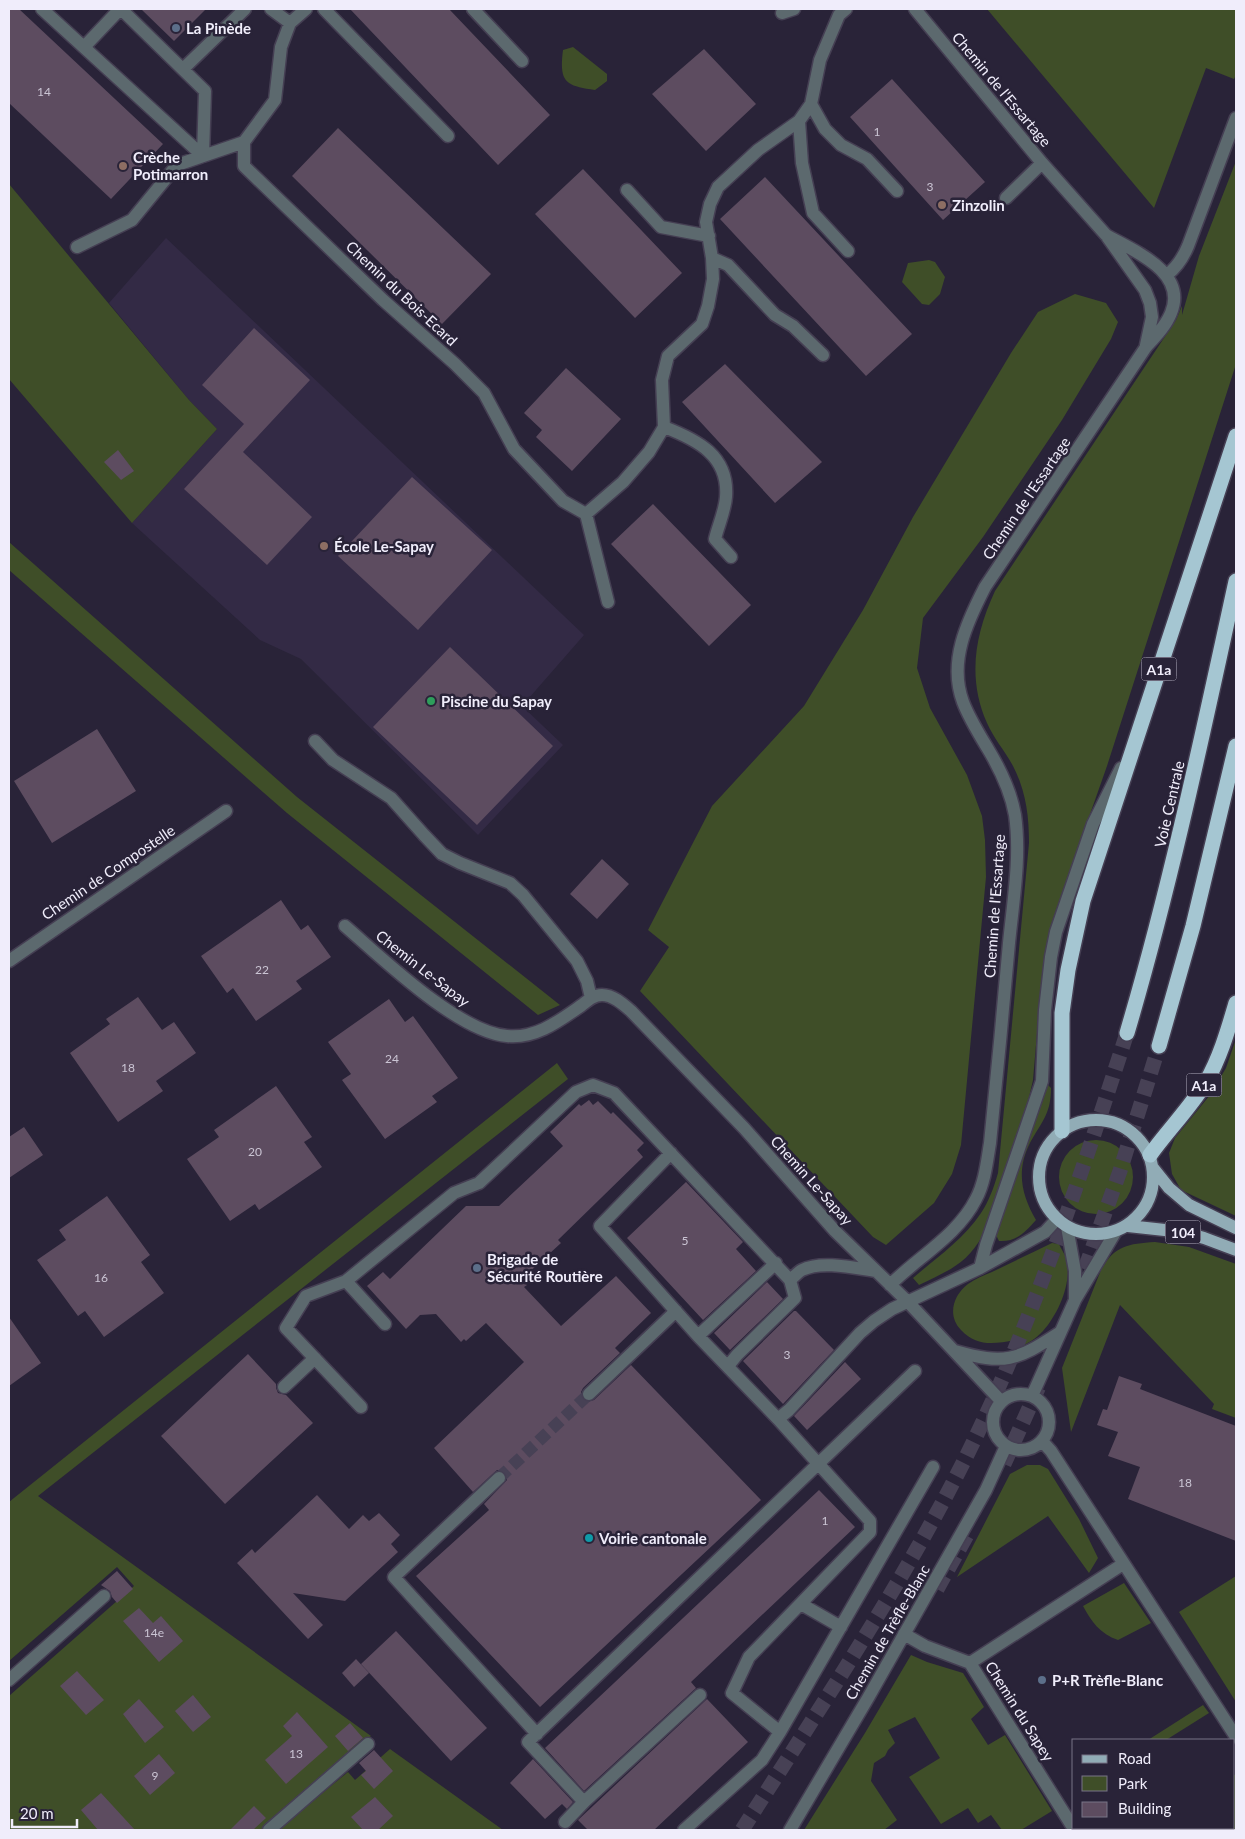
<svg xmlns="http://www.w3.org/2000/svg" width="1245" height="1839" viewBox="0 0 1245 1839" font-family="Lato,sans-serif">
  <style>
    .built { fill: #332a45 }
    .green { fill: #3f4e28 }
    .building { fill: #5d4c60 }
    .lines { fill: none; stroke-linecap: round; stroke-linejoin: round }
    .minor-tunnel { stroke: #474155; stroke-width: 12; stroke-dasharray: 12 6; stroke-linecap: butt }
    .highway-tunnel { stroke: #474155; stroke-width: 15; stroke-dasharray: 15 8; stroke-linecap: butt }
    .minor-casing { stroke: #453f53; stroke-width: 15 }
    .major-casing { stroke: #453f53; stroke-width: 15 }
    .highway-casing { stroke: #453f53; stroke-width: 18 }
    .minor { stroke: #5c696e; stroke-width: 12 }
    .major { stroke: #91acb6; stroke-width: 12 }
    .highway { stroke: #a5c6d2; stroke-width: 15 }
    .service-dot { fill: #5c6f8a; stroke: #292338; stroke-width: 2 }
    .education-dot { fill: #8d6e63; stroke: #292338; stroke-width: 2 }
    .leisure-dot { fill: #2e9e5b; stroke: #292338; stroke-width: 2 }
    .culture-dot { fill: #0f9aa8; stroke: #292338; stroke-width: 2 }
    .labels { text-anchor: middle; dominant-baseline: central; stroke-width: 5; stroke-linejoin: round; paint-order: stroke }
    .number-label { font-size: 12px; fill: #cbc5d4 }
    .shield { fill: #292338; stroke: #b4b0c0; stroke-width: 1 }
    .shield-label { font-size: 14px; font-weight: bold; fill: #f0edfb }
    .poi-label { font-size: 15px; font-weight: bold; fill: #f0edfb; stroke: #292338; text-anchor: start }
    .street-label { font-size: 15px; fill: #f0edfb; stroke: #292338 }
  </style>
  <rect width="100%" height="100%" fill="#292338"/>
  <path class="built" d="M166,238L584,635L522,706L563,745L478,835L301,659L260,640L132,523L217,429L189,400L109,303Z"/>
  <path class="green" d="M987,9H1236V75L1234,79L1206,68L1154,208Z
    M573,47L607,74V81L595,90C565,86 559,82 563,50Z
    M1236,161V364L1107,766L1052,922L1042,975L1033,1080L1027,1106L983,1235C966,1265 949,1270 919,1285L913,1278C936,1258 964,1239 981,1213C989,1201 994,1187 998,1173L1029,843C1029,816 1026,791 1013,766C1005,751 994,739 987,723C967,678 975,634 995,591L1176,320L1182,306V315L1199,256Z
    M9,184L189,400L217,429L132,523L9,379Z
    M929,260L935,262L945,277L940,294L929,305L922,304L902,282L908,263Z
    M1075,294L1106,303L1118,322L1111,339L1062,420L983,537L923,618L917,668L930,708L967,775L982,816L985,840L986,877L961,1145L952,1174L934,1203L886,1245L873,1237L640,991L669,947L648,930L712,806L804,706L863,610L913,517L1011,353L1038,312Z
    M9,542L297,797L560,1005L538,1015L287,813L9,570Z
    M1236,1039V1216L1181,1190L1172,1174L1169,1153L1175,1138L1210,1095L1226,1068Z
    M557,1063L568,1079L38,1496L371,1736L261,1830H9V1696L134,1586L117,1567L9,1661V1502Z
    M1048,1085L1051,1088C1051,1116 1040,1123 1029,1145C1016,1172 1022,1196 1036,1220C1025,1232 1017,1242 999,1241L996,1235L997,1230Z
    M1059 1177a37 37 0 1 1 74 0a37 37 0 1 1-74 0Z
    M1155,1242L1189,1247L1236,1264V1418L1212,1409L1214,1404L1120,1305L1071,1432L1062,1368L1101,1270C1115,1245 1128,1244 1155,1242Z
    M1052,1243L1059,1244C1061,1249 1065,1254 1066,1258C1073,1282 1058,1314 1043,1331C1036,1339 1026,1344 1017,1349L1015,1340C994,1344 977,1347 961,1330C947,1316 953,1295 968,1284C975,1279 984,1275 992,1272C1012,1262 1032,1253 1052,1243Z
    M1027,1465H1040L1048,1469L1079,1519L1098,1558L1089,1573L1048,1516L957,1577L1010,1474Z
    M1236,1576V1702L1179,1612Z
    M1124,1583L1151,1623L1118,1640C1100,1634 1091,1621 1083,1606Z
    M911,1655L927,1662L963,1673L984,1707L971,1719L988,1745L1005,1735L1052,1811L1021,1830H1002L991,1815L978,1823L968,1808L941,1824L909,1777L940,1758L915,1717L888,1730L895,1743L888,1750L885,1756L874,1763L871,1781L897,1820L884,1830H804L865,1733Z
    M1203,1705L1209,1713L1166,1740H1148Z
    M390,1749L503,1830H277L348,1772L355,1780Z
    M1236,1774V1830H1146L1150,1828H1234V1775Z"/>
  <path class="building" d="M9,9H19L163,144L111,199L9,103Z
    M141,9H206L174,41Z
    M350,9H449L550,115L498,165Z
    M704,49L756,104L706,151L652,94Z
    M892,79L985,182L943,220L850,117Z
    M338,128L491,274L442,324L292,176Z
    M583,169L682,273L635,318L535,214Z
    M765,177L912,334L866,376L720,219Z
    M254,328L310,380L243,452L312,517L267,565L184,489L244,424L202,385Z
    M725,364L822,462L775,503L682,402Z
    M566,368L621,419L572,471L536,437L542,430L524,413Z
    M118,450L134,471L121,480L104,462Z
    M412,477L492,550L418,630L338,556Z
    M653,504L751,605L709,646L611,544Z
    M450,647L553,746L477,825L373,727Z
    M97,729L136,791L52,843L14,781Z
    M602,859L629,884L597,919L570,894Z
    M281,900L301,930L308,925L331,957L296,981L302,989L256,1021L233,988L227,993L201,956Z
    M138,997L162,1030L174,1022L196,1053L156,1081L163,1091L118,1122L70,1053L110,1024L106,1019Z
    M389,999L405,1022L413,1016L458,1078L432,1096L437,1102L385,1139L342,1080L351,1074L328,1042Z
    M276,1086L312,1137L304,1142L322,1167L259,1210L255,1204L230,1221L187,1159L219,1137L214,1130Z
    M589,1100L593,1105L598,1101L611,1114L613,1112L644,1143L637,1150L643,1157L558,1240L561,1243L524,1277L527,1279L524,1282L527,1285L524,1287L561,1326L616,1276L651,1313L615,1348L620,1353L583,1388L581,1392L583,1399L587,1402L594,1400L631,1365L761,1500L540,1707L416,1576L489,1510L484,1504L507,1480L505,1472L497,1470L473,1492L434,1448L524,1362L486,1323L466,1341L464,1339L461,1342L436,1314L420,1315L406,1329L367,1286L383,1272L390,1279L466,1206H499L563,1146L550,1132L579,1104L581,1106Z
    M24,1127L43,1155L9,1178V1137Z
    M686,1182L743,1242L736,1249L756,1271L703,1320L627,1238Z
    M107,1196L150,1255L141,1262L164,1293L104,1337L85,1311L78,1316L37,1260L66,1240L59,1230Z
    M767,1282L783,1299L730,1350L714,1333Z
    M794,1311H796L834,1350L783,1404L743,1361Z
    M9,1317L41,1363L9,1386Z
    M248,1354L276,1384V1388L278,1393L286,1395L313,1423L225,1504L161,1436Z
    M845,1362L861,1379L807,1430L794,1416Z
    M1119,1376L1142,1384L1140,1389L1236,1426V1541L1128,1499L1140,1467L1108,1456L1118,1432L1097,1425L1103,1409L1107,1410Z
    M819,1490L855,1527L691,1682L696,1688L584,1791L545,1748Z
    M317,1495L349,1529L363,1515L369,1521L379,1513L400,1535L391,1544L398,1552L345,1601L293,1593L323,1625L308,1639L237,1563L252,1549L255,1553Z
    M117,1571L133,1589L117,1603L112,1597L110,1591L101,1585Z
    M139,1608L153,1623L161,1616L183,1641L159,1662L123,1621Z
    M396,1631L487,1728L451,1761L361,1664Z
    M356,1659L369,1673L354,1687L342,1673Z
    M77,1671L104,1700L86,1715L60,1686Z
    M193,1695L211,1717L193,1732L175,1711Z
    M139,1699L164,1727L145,1743L123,1714Z
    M707,1699L748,1742L654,1830H588L578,1820Z
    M297,1712L328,1747L286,1784L265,1760L292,1736L283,1726Z
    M350,1723L363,1738L348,1751L335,1736Z
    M374,1750L393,1771L374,1789L361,1775L366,1771L359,1763Z
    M159,1754L175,1773L150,1795L134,1776Z
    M533,1759L573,1802L567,1809L562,1804L545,1819L510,1783Z
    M101,1793L135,1830H98L81,1810Z
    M375,1797L393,1816L378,1830H363L351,1817Z
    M254,1806L266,1818L253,1830H230Z"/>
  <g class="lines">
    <path class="minor-tunnel" d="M499,1478L589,1394"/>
    <path class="highway-tunnel" d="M1077,1291L1120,1171L1159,1046
      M1004,1464L1040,1384
      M937,1589L967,1535
      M742,1830C819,1709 899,1590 963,1463C1032,1325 1080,1179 1127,1033"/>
    <defs>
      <path id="minor" d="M42,9L203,156
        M121,9L205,91L203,156
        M271,9L290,23
        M306,9L290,23L281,47L275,100L244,142V166L383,300L455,364L484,393L514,449L563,501L586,514L608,602
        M324,9L448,136
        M473,9L522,61
        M915,9L1042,163L1106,235L1145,290L1150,303L1152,317L1146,345
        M782,13L794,9
        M84,47L120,9
        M183,69L245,9
        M811,104L825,129L841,145L867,159L897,191
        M799,121L802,163L813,213L848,251
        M627,190L661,227L709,236
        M1006,198L1042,163
        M77,247L132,220L177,165L244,142
        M712,258L728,265L775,315L793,326L823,355
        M1167,275C1177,267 1183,258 1188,246L1236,118
        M664,427C698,440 729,456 726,497C725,511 718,526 715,539L731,557
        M586,514L623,482L649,452L664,427L662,380L668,356L702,324L708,306L713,279L712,258L706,222L710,204L718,187L758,150L799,121L811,104L820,60L839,15L846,9
        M315,741L333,760L391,798L424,835L442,854L460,863L510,883L523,895L577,961L587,981L591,998
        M345,926C382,958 458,1032 507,1036C536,1039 559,1021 582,1005C588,1000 594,995 602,995C613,995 623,1004 631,1011L744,1128L835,1231L908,1302L1001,1401
        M9,961L226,811
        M671,1153L600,1226L698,1336L778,1419L870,1521V1532L749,1657L732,1693L780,1732L933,1467
        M1067,1227L1075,1271V1300
        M980,1268L986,1245L1042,1081L1045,1010L1051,957L1056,932L1093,824L1121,768
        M790,1280C794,1277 798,1272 802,1270C821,1260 855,1268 876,1271
        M346,1281L385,1324
        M890,1285C918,1257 958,1235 976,1199C985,1182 987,1161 990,1143C997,1076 1003,1010 1009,943C1013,902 1021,857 1015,815C1011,792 1000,769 988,749C979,734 969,718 963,702C948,662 967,622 985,587L1146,347C1155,337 1166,326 1171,313C1188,272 1134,251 1106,235
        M698,1336L776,1263
        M955,1351C1005,1365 1016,1361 1059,1333
        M284,1387L315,1358
        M993 1422a28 28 0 1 1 56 0a28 28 0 1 1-56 0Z
        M589,1394L676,1311
        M1032,1396L1075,1300L1116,1231
        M361,1407L286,1328L306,1296L346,1281L454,1193L479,1183L576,1092L593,1085L614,1093L790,1280L795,1298L737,1355L728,1366
        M778,1419L789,1410L860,1333L874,1321L892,1309L980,1268L1045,1232L1057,1219
        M1042,1441L1051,1451L1236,1737
        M499,1478L394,1577L537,1734
        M801,1604L841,1627
        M904,1634L925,1646L970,1663
        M9,1680L104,1596
        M700,1695L584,1802L528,1742L915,1371
        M565,1822L584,1802
        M1074,1829L970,1663L1123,1564
        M269,1830L368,1744
        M684,1830L762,1760L780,1732
        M790,1830L868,1698L986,1490L1006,1446"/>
      <path id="major" d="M1039 1177a57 57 0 1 1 114 0a57 57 0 1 1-114 0Z
        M1153,1168L1169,1188L1189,1205L1236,1228
        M1128,1226L1183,1232L1204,1238L1236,1250"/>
      <path id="highway" d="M1127,1033C1171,884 1203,732 1236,581
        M1159,1046L1193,926L1236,746
        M1062,1131V1013L1068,970L1083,901L1236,436
        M1150,1155C1168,1130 1190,1108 1206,1082C1220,1058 1228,1030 1236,1003"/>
    </defs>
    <use href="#minor" class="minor-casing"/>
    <use href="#major" class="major-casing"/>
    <use href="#highway" class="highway-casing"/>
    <use href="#minor" class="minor"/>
    <use href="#major" class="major"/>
    <use href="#highway" class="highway"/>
  </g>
  <g class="service-dot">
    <circle cx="176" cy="28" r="5"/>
    <circle cx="477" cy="1268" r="5"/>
    <circle cx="1042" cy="1680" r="5"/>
  </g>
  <g class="education-dot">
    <circle cx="123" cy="166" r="5"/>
    <circle cx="942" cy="205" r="5"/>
    <circle cx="324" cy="546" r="5"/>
  </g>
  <circle class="leisure-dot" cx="431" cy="701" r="5"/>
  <circle class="culture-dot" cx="589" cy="1538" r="5"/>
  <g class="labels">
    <g class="number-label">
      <text x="44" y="91">14</text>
      <text x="877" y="131">1</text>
      <text x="930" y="186">3</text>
      <text x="262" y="969">22</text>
      <text x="392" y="1058">24</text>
      <text x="128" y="1067">18</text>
      <text x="255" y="1151">20</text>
      <text x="685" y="1240">5</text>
      <text x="101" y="1277">16</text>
      <text x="787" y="1354">3</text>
      <text x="1185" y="1482">18</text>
      <text x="825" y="1520">1</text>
      <text x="154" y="1632">14e</text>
      <text x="296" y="1753">13</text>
      <text x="155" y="1775">9</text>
    </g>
    <g class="shield">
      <rect x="1141.5" y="657.5" width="35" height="23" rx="4"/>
      <rect x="1186.5" y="1073.5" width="35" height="23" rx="4"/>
      <rect x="1165.5" y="1220.5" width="35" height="23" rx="4"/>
    </g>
    <g class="shield-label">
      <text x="1159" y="669">A1a</text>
      <text x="1204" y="1085">A1a</text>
      <text x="1183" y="1232">104</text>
    </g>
    <g class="poi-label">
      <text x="186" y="28">La Pinède</text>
      <text x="133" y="157">Crèche<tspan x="133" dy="17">Potimarron</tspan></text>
      <text x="952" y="205">Zinzolin</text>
      <text x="334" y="546">École Le-Sapay</text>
      <text x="441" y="701">Piscine du Sapay</text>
      <text x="487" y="1259">Brigade de<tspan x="487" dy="17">Sécurité Routière</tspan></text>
      <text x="599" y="1538">Voirie cantonale</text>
      <text x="1052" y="1680">P+R Trèfle-Blanc</text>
    </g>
    <g class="street-label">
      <text transform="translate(1002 89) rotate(50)">Chemin de l'Essartage</text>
      <text transform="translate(402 293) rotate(43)">Chemin du Bois-Ecard</text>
      <text transform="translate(1026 498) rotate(-56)">Chemin de l'Essartage</text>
      <text transform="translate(1169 804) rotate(-77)">Voie Centrale</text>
      <text transform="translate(108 872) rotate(-34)">Chemin de Compostelle</text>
      <text transform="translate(994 906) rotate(-86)">Chemin de l'Essartage</text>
      <text transform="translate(423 968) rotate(38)">Chemin Le-Sapay</text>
      <text transform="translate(812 1180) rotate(48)">Chemin Le-Sapay</text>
      <text transform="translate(887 1632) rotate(-60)">Chemin de Trèfle-Blanc</text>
      <text transform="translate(1020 1711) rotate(58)">Chemin du Sapey</text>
    </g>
  </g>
  <rect width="1245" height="1839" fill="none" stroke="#f0edfb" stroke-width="20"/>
  <rect x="1072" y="1739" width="162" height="90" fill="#292338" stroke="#797486"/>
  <rect x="1082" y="1755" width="25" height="8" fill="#91acb6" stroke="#797486"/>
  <text x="1118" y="1764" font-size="15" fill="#f0edfb">Road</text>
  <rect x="1082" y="1776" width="25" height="15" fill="#3f4e28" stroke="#797486"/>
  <text x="1118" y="1789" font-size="15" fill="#f0edfb">Park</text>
  <rect x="1082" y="1802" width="25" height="15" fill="#5d4c60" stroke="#797486"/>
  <text x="1118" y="1814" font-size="15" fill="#f0edfb">Building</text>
  <path d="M12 1819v8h65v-8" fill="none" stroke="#f0edfb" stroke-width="2.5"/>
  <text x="20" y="1819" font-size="15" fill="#f0edfb" stroke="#292338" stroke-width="4" paint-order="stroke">20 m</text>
</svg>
